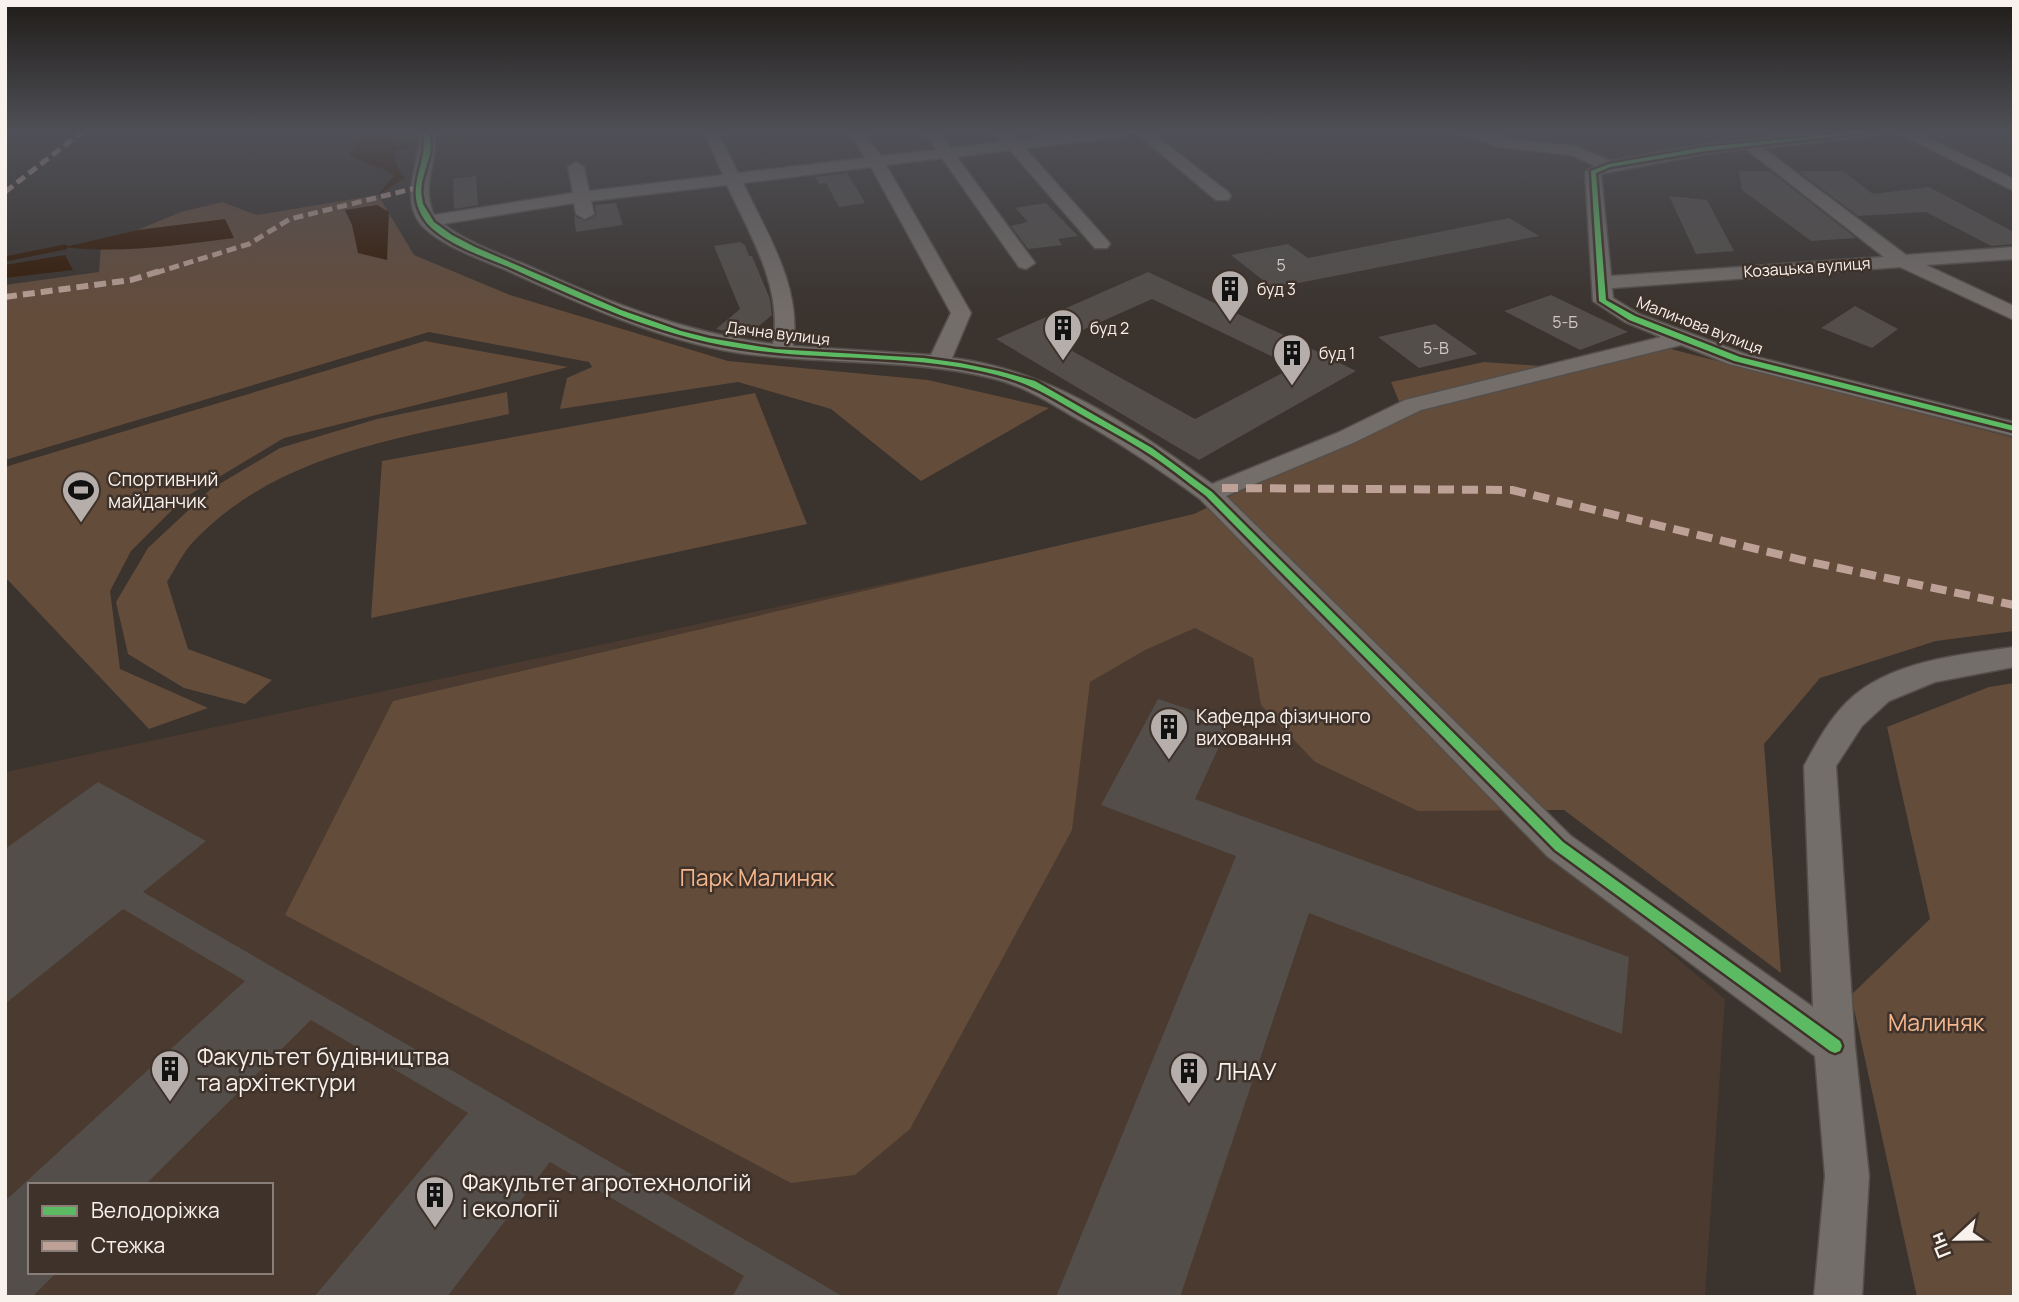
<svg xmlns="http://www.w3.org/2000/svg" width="2019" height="1302" viewBox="0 0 2019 1302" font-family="Manrope,sans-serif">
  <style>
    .built { fill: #4a3a2f; fill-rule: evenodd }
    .green { fill: #644c3b }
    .water { fill: #351904 }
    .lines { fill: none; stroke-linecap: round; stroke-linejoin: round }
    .stream { stroke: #351904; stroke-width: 5 }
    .building { fill: #534e4a; fill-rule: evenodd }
    .minor-casing { stroke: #544f4a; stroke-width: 3 }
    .minor { fill: #746e6a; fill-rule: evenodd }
    .quiet-far2 { stroke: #bda197; stroke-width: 5; stroke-dasharray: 10 5; stroke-linecap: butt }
    .quiet-far1 { stroke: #bda197; stroke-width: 6; stroke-dasharray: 12 6; stroke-linecap: butt }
    .quiet { stroke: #bda197; stroke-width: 8; stroke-dasharray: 16 8; stroke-linecap: butt }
    .cycleway-casing { stroke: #3e322a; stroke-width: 5 }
    .cycleway { fill: #5cba63; fill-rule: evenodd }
    .labels { text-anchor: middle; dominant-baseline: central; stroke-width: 5; stroke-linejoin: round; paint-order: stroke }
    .number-label { font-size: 16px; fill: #d0c8c4 }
    .far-street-label { font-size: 16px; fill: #f9f1ec; stroke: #3e322a }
    .far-poi-label { font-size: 16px; fill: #f9f1ec; stroke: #3e322a; text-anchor: start }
    .poi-label { font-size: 19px; fill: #f9f1ec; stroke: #3e322a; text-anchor: start }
    .near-park-label { font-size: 23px; fill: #f3b68d; stroke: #3e322a }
    .near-poi-label { font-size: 23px; fill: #f9f1ec; stroke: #3e322a; text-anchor: start }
  </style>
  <rect width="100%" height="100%" fill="#3a332e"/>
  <path class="built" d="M1202,516L1447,762L1725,999L1705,1297H5V772ZM30,1185H271V1272H30Z"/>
  <path class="green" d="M378,195L414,255L510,295L728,361L928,380L1049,408L921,481L831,409L738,382L560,409L567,378L592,367L589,362L429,332L5,460V285L99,272L101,245L181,212L222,202L257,215Z
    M425,341L568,367L284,438L184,498L131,551L110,591L120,669L208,708L149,729L5,577V467Z
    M1644,342L2014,438V631L1936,641L1820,678L1764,744L1781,973L1564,810L1418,811L1315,762L1261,705L1253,658L1195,628L1145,650L1090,682L1072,830L910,1129L855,1175L791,1183L285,915L393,701L1194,514L1403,411L1391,382L1484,362L1556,367Z
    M507,392L509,414C397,439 276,454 193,542C183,553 175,569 167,582L188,649L272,680L245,704L184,688L128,654L116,602L148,548L211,489L280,448L377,419Z
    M755,393L807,524L371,618L382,461Z
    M2014,683V1297H1917L1851,995L1930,919L1887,727L1989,687Z"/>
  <path class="water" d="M358,132H401C393,150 391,162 405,178L378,195L394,176C381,164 363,166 350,155L359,135Z
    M377,205L389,212L387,260L358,253L352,225L345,210Z
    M225,219L234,238C178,245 120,254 65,247L138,230Z
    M65,255L73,270L5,278V265Z"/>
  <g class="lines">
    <path class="stream" d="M442,139L456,137
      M393,149L415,143
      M5,259L65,247"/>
  </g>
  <path class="building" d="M1739,171H1770L1856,238L1811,241L1742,190Z
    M1798,171H1843L1873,194L1929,187L2014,232V244L1991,246L1926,212L1858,216Z
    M847,173L854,184L865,203L839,207L826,183L819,184L815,177Z
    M476,176L478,205L454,209L453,179Z
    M1669,196L1707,200L1734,251L1696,254Z
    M616,203L623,225L576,232L574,216L586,221L596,215L595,205Z
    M1046,203L1078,236L1058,239L1062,245L1028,249L1011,226L1028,222L1015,208Z
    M1509,218L1539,236L1273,288L1231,255L1288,244L1308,258Z
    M740,242L745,245L749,256H752L770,299L772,315L747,336L716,329L740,309L714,246Z
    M1148,272L1290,338L1356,371L1199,460L996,339ZM1152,299L1171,308L1294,367L1195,419L1056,342Z
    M1551,295L1628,332L1580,350L1504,311Z
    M1855,306L1898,329L1872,348L1821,328Z
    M1435,324L1478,354L1419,368L1378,337Z
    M1158,699L1230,723L1195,799L1629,957L1622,1034L1309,913L1180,1297H1056L1236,856L1101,805Z
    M98,782L206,841L143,892L844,1297H732L744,1276L550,1162L447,1297H314L468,1113L311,1020L145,1185H30V1272H57L32,1297H5V1201L245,981L123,909L5,1004V849Z"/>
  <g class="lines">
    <defs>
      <path id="minor" d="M419,132H434C439,162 420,185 434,215L573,193L568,167L576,162L584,167L589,191L723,175L704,132H718L738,173L866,158L848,132H862L881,156L936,150L924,132H938L951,148L1002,142L996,134L998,132H1010L1018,140L1088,132H1129L1122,137L1025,148L1107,240L1110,244L1107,248H1095L1010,150L957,157L1035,263L1026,269L1019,267L942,158L886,165L971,313L952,358C1049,369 1134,428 1212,484L1337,433L1405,400L1661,337L1625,322L1593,301L1585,172L1595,166L1571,155L1500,147L1463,135L1461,132H1482L1502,138L1574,146L1611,161L1705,144L1829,132H1876L1869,137L1763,148L1906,255L2014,247V259L1926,265L2014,306V320L1900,267L1612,288L1613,298L1639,314L1745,354L2014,422V436L1729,364L1681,345L1421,410L1353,443L1226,496L1571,836L1813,1007L1804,766C1816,744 1828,721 1846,703C1887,661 1959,655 2014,647V667L1935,682L1889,701L1862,726L1836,766L1855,1046L1869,1176L1862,1297H1814L1825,1176L1815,1056L1547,856L1200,499C1159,469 1117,441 1072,416C1046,400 1021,385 991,378C909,358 823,365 739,353C658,340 581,304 506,270C482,260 434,243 419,222C400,195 421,162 419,132ZM1746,149L1884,257L1611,276L1601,174L1705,154ZM871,167L951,313L931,355L793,346C802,287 767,234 743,183ZM727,185C750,235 783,287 773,344C686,333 608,302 529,266C500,254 468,243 443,224L574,203L576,214L585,219L594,214L591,201Z
        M1135,132H1151L1228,192L1231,196L1228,200H1216Z
        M1896,132H1915L2014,179V191Z"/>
    </defs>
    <use href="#minor" class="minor-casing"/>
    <use href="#minor" class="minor"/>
    <path class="quiet-far2" d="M5,192L82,132
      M155,273L249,244L290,219L416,188"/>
    <path class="quiet-far1" d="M5,297L131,280L160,271"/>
    <path class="quiet" d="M1222,488L1512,490L1806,561L2014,605"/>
    <defs>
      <path id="cycleway" d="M423,132H429L431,144L430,154L422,182L421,192L423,204L434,222L452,235L475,247L621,310L681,331L709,338L775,349L924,358L960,363L999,371L1035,381L1152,448L1212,492L1563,842L1840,1041L1842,1046L1840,1051L1835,1053L1830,1051L1555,850L1206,496C1186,481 1167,465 1146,452C1126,439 1103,427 1082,415C1053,398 1030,383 997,375C913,353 824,362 739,348C659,336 584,301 511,268C485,257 439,242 424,219C403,187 429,165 423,132Z
        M1858,132H1872L1705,151L1610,167L1596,173L1606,300L1635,316L1740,357L2014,426V431L1734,361L1629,320L1599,301L1591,171L1609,164L1705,147Z"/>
    </defs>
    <use href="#cycleway" class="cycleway-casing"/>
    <use href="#cycleway" class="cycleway"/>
  </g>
  <linearGradient id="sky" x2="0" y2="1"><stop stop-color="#201c19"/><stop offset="0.42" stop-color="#4f5057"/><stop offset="1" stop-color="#4f5057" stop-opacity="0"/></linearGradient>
  <rect width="2019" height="314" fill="url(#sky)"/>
  <defs>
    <symbol id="building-pin" viewBox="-11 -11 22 30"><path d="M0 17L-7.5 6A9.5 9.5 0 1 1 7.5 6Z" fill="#b6aeaa" stroke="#3e322a"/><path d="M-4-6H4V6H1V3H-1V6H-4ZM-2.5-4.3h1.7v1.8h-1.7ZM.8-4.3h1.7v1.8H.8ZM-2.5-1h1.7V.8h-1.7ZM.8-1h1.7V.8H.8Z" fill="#111"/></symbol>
    <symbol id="stadium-pin" viewBox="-11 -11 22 30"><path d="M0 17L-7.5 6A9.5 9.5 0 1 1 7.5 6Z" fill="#b6aeaa" stroke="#3e322a"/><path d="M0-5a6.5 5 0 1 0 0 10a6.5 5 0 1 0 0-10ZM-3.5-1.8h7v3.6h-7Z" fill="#111"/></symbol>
  </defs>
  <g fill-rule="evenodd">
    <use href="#building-pin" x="1208" y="267" width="44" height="60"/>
    <use href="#building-pin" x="1041" y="306" width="44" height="60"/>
    <use href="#building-pin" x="1270" y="331" width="44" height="60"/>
    <use href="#stadium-pin" x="59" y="468" width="44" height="60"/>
    <use href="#building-pin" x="1147" y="705" width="44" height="60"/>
    <use href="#building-pin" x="148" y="1047" width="44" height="60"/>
    <use href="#building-pin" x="1167" y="1049" width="44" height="60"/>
    <use href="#building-pin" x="413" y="1173" width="44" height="60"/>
  </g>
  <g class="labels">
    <g class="number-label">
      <text x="1281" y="265">5</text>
      <text x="1565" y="322">5-Б</text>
      <text x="1436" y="348">5-В</text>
    </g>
    <g class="far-street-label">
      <text transform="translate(1807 267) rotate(-4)">Козацька вулиця</text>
      <text transform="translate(1700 325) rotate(21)">Малинова вулиця</text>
      <text transform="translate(778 333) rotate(7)">Дачна вулиця</text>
    </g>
    <g class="far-poi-label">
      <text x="1257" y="289">буд 3</text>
      <text x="1090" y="328">буд 2</text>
      <text x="1319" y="353">буд 1</text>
    </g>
    <g class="poi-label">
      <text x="108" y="479">Спортивний<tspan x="108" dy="22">майданчик</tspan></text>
      <text x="1196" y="716">Кафедра фізичного<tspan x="1196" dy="22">виховання</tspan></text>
    </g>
    <g class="near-park-label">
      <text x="757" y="877">Парк Малиняк</text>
      <text x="1936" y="1022">Малиняк</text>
    </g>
    <g class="near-poi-label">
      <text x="197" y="1056">Факультет будівництва<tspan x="197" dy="26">та архітектури</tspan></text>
      <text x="1216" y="1071">ЛНАУ</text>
      <text x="462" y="1182">Факультет агротехнологій<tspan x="462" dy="26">і екології</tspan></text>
    </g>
  </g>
  <rect width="2019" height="1302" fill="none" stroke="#f9f1ec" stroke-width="14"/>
  <rect x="28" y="1183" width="245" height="91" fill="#3e322a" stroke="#897e78" stroke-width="2"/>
  <rect x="42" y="1206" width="35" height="10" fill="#5cba63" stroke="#897e78" stroke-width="2"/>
  <text x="91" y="1218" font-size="21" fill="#f9f1ec">Велодоріжка</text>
  <rect x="42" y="1241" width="35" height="10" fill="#bda197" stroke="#897e78" stroke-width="2"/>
  <text x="91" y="1253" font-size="21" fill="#f9f1ec">Стежка</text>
  <g transform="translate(1956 1239) rotate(248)" stroke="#3e322a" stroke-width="5" paint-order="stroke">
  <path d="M0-5L12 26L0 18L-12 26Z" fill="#f9f1ec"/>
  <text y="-10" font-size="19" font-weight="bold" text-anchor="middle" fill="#f9f1ec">Пн</text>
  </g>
</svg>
